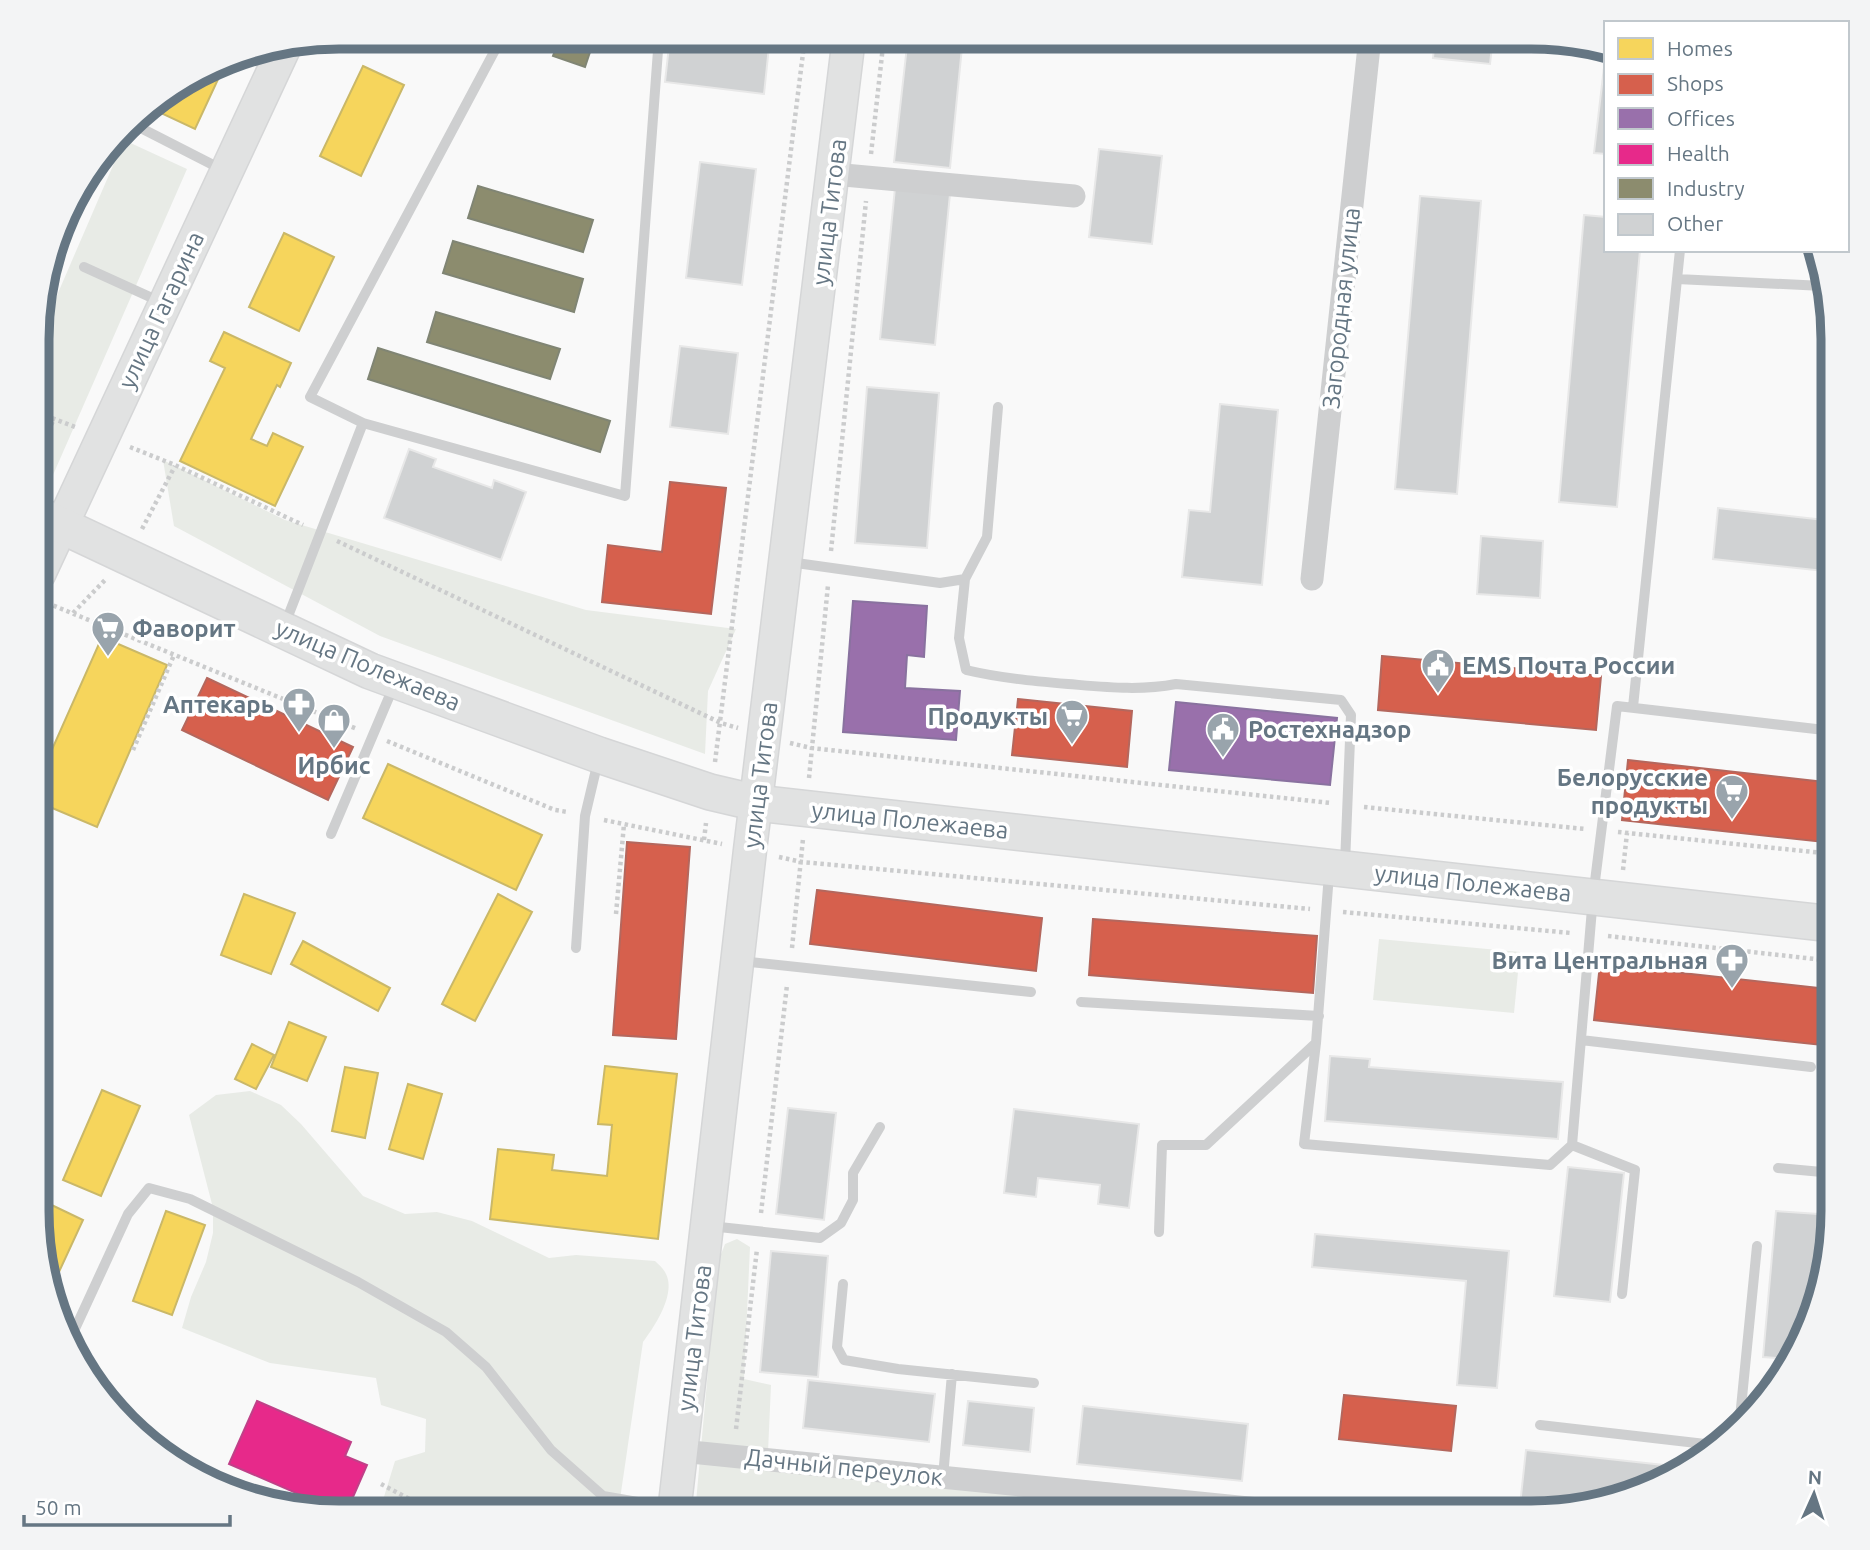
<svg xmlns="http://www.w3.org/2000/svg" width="1870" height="1550" viewBox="0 0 1870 1550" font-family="Ubuntu,sans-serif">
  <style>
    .green { fill: #e8ebe6 }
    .homes { fill: #f6d55c; stroke: #cab868; stroke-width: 2 }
    .shops { fill: #d6604d; stroke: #b4675d; stroke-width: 2 }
    .offices { fill: #9970ab; stroke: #89729f; stroke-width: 2 }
    .health { fill: #e7298a; stroke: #c04088; stroke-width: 2 }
    .industry { fill: #8c8c6e; stroke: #808574; stroke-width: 2 }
    .building { fill: #d0d2d3; stroke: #e8e8e8; stroke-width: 2 }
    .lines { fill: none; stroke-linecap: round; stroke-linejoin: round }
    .secondary-casing { stroke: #d5d6d7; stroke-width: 35 }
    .primary-casing { stroke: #d5d6d7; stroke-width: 38 }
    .path { stroke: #cbcccd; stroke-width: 4.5; stroke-dasharray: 3.5 3.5; stroke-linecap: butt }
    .lane { stroke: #cecfd0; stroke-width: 10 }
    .street { stroke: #cecfd0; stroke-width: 23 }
    .secondary { stroke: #e1e2e2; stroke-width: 32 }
    .primary { stroke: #e1e2e2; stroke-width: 35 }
    .labels { text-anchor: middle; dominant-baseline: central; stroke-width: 7; stroke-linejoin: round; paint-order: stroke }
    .street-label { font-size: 24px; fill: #657683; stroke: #fff }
    .poi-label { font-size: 24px; font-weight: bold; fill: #657683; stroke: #fff; text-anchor: end }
    .rim { fill: none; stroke: #657683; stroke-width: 9 }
  </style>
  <rect width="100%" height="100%" fill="#f9f9f9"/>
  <path class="green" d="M124,140L187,169L53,475L39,469V337Z
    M163,460L285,520L586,610L736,629L708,691L705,754L380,636L174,526Z
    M1379,939L1520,952L1514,1013L1373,1000Z
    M250,1091L281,1105L301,1124L363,1196L405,1214L437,1212L472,1221L549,1258L576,1255L655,1261C658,1264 664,1269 666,1274C676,1294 655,1326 643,1342L618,1513H379L395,1461L425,1452L426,1419L381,1405L376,1378L270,1363L182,1328L191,1297L206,1262L213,1233V1208L189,1115L216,1095Z
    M737,1239L750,1247L744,1379L771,1385L768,1452L1114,1483V1513H695L718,1262L725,1244Z"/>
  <path class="homes" d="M226,62L195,129L148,107Z
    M363,66L404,85L361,176L320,156Z
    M284,233L334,257L299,331L249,307Z
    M224,332L291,363L280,387L277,385L251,439L267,446L273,433L303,447L275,506L180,461L225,368L210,361Z
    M102,637L167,665L97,827L38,802V781Z
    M388,764L542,835L516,890L363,818Z
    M38,867L47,871L38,888Z
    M244,894L295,913L271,974L221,955Z
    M498,894L532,912L475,1021L442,1004Z
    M303,941L390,988L378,1011L291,964Z
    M289,1022L326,1037L307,1081L271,1067Z
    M252,1044L274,1055L256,1089L235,1079Z
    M605,1066L677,1074L658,1239L490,1219L498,1149L554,1155L552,1170L607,1176L612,1125L598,1124Z
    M345,1067L378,1073L365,1138L332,1131Z
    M408,1084L442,1094L423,1159L389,1149Z
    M102,1090L140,1106L101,1196L63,1180Z
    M37,1198L83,1220L52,1287L37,1231Z
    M166,1211L205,1225L172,1315L133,1301Z"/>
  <path class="shops" d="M670,482L726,488L711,614L602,602L608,545L662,552Z
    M1382,656L1601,676L1596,730L1378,710Z
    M207,678L353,747L328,800L182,730Z
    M1018,699L1132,711L1127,767L1012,755Z
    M1628,760L1833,783V843L1622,820Z
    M627,842L690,847L676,1039L613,1035Z
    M817,890L1042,918L1036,971L810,944Z
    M1093,919L1317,936L1313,993L1089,975Z
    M1600,964L1827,989L1822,1045L1594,1020Z
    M1344,1395L1456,1406L1451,1451L1339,1439Z"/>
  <path class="offices" d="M853,601L927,606L924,657L907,655L905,688L960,691L956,740L843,732Z
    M1176,702L1337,718L1330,785L1169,770Z"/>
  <path class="health" d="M257,1401L351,1442L345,1456L367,1465L346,1513H320L296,1507L301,1495L229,1464Z"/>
  <path class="industry" d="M560,37H595L585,67L553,56Z
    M478,186L593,220L583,252L468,218Z
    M453,241L583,279L574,312L443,273Z
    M436,312L560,349L550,379L427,342Z
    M378,348L610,421L600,452L368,379Z"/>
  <path class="building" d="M670,37H770L764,94L665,82Z
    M908,37H963L950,168L894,162Z
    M1435,37H1493L1490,64L1433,58Z
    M1606,50V154L1594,153Z
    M1099,149L1162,156L1152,244L1089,237Z
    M700,162L756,169L742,285L686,278Z
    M895,188L950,194L935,345L880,339Z
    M1420,196L1481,201L1457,494L1395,489Z
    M1584,215L1606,217V250H1640L1617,507L1559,502Z
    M680,346L738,353L728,434L670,427Z
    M867,387L939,393L927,548L855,543Z
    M1220,404L1278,410L1262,585L1182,577L1189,510L1210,512Z
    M409,449L436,459L433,467L492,488L494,480L526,492L501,560L384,518Z
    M1718,508L1833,521V572L1713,559Z
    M1481,536L1543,541L1540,598L1477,594Z
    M1330,1056L1370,1059L1369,1067L1563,1082L1558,1139L1325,1121Z
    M788,1108L836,1113L824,1220L776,1214Z
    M1014,1109L1139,1124L1129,1208L1098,1204L1100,1185L1038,1178L1036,1197L1004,1193Z
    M1568,1167L1624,1173L1610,1302L1554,1296Z
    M1776,1211L1833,1215L1831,1237L1810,1327L1788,1359L1763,1357Z
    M1315,1234L1509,1251L1497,1388L1457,1385L1466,1281L1312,1267Z
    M771,1251L828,1256L818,1377L760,1372Z
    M808,1380L935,1394L929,1442L803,1428Z
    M968,1401L1034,1408L1030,1452L963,1445Z
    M1083,1406L1248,1424L1242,1481L1077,1464Z
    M1526,1450L1682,1467L1647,1490L1553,1509L1520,1505Z"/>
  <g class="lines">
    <defs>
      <path id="secondary" d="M39,574L285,46
        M674,1513L750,850L849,37"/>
      <path id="primary" d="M39,515L370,671L599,755L710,792L757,803L1833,924"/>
    </defs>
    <use href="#secondary" class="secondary-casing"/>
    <use href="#primary" class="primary-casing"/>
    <path class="path" d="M871,154L884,37
      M39,413L75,427
      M130,447L175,465L303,525
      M39,450L54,419
      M142,529L175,466
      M337,541L721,723L738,728
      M831,551L866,201
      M47,603L357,729
      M73,613L107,578
      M387,741L555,810L568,812
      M790,743L811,748L1331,803
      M133,750L174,655
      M715,762L805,37
      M809,778L828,585
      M1364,807L1585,829
      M604,820L722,844
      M1618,832L1833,854
      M704,840L706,823
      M779,857L802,862L1310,909
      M1623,870L1627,833
      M1343,912L1571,933
      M616,914L624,824
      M1608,936L1833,961
      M792,948L803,839
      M761,1213L787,985
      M736,1429L757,1249
      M381,1484L436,1513"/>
    <path class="lane" d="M131,123L223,170
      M84,267L161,302
      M1677,279L1823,286
      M363,423L625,496L659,37
      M789,562L940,583L965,579L987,537L998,407
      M965,579L959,638L966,670C1000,678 1033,681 1068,684C1105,687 1140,691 1176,684L1341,700L1351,715L1345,864
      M285,624L363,423L310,397L502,37
      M1633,707L1680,250
      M331,834L395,683
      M1329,874L1316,1043L1304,1144L1550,1165L1572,1145
      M576,948L585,816L598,761
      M741,961L1031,992
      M1081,1002L1319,1016
      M1581,1040L1811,1067
      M1778,1168L1833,1173
      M710,1226L820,1238L841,1223L853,1200V1173L880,1127
      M1159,1232L1162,1145H1206L1316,1043
      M843,1284L837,1347L844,1360L898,1369L1034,1383
      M1622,1294L1635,1170L1572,1145L1593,897L1617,706L1833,731
      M74,1331L128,1214L149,1188L190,1199L358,1282L446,1332L486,1367L551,1450L603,1496L672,1508
      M1540,1425L1714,1445
      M1739,1428L1757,1246
      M943,1477L952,1374"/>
    <path class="street" d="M833,174L1074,196
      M1312,579L1370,37
      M681,1451L1299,1513"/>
    <use href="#secondary" class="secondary"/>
    <use href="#primary" class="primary"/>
  </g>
  <defs>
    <symbol id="supermarket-pin" viewBox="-11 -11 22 30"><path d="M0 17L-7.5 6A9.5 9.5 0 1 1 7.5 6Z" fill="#99a4ac" stroke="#fff"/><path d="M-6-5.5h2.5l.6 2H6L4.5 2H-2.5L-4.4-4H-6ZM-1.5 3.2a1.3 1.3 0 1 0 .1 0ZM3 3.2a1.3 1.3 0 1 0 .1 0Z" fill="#fff"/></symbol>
    <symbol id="civic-pin" viewBox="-11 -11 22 30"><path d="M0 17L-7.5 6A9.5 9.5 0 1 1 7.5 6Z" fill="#99a4ac" stroke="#fff"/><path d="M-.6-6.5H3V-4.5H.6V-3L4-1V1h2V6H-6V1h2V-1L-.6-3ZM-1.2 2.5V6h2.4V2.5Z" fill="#fff"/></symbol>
    <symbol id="pharmacy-pin" viewBox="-11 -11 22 30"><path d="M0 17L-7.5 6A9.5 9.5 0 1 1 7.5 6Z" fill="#99a4ac" stroke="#fff"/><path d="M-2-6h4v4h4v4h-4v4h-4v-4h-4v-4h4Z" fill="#fff"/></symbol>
    <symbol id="shop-pin" viewBox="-11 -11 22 30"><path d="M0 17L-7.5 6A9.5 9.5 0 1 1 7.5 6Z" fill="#99a4ac" stroke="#fff"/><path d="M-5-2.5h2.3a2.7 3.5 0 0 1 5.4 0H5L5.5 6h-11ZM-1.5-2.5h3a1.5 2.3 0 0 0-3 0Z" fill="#fff"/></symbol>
  </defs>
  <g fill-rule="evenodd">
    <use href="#supermarket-pin" x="89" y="609" width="38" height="52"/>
    <use href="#civic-pin" x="1419" y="646" width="38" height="52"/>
    <use href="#pharmacy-pin" x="280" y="685" width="38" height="52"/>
    <use href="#supermarket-pin" x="1053" y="697" width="38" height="52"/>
    <use href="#shop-pin" x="315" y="701" width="38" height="52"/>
    <use href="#civic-pin" x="1204" y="710" width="38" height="52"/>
    <use href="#supermarket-pin" x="1713" y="772" width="38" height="52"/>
    <use href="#pharmacy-pin" x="1713" y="941" width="38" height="52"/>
  </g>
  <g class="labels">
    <g class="street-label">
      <text transform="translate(829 212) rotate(-83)">улица Титова</text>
      <text transform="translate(1341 308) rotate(-84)">Загородная улица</text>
      <text transform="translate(161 310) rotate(-65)">улица Гагарина</text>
      <text transform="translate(368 665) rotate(23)">улица Полежаева</text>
      <text transform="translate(760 775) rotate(-83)">улица Титова</text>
      <text transform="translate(910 820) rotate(6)">улица Полежаева</text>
      <text transform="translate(1473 883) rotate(6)">улица Полежаева</text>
      <text transform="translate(694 1338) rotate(-83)">улица Титова</text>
      <text transform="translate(844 1467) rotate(6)">Дачный переулок</text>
    </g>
    <g class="poi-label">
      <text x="132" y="628" text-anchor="start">Фаворит</text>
      <text x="1462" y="665" text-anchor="start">EMS Почта России</text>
      <text x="274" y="704">Аптекарь</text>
      <text x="1048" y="716">Продукты</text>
      <text x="1248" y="729" text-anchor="start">Ростехнадзор</text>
      <text x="334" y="765" text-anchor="middle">Ирбис</text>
      <text x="1708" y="777">Белорусские<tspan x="1708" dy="28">продукты</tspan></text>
      <text x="1708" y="960">Вита Центральная</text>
    </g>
  </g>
  <path d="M0 0H1870V1550H0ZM339 49H1531A290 290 0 0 1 1821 339V1211A290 290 0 0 1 1531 1501H339A290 290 0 0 1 49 1211V339A290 290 0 0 1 339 49Z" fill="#f3f4f5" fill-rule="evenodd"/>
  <path class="rim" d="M339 49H1531A290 290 0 0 1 1821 339V1211A290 290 0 0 1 1531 1501H339A290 290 0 0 1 49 1211V339A290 290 0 0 1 339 49Z"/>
  <rect x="1604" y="21" width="245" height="231" fill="#ffffff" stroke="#c1c8cd" stroke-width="2"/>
  <rect x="1618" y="38" width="35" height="21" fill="#f6d55c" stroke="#c1c8cd" stroke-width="2"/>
  <text x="1667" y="56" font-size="21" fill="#657683">Homes</text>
  <rect x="1618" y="74" width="35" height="21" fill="#d6604d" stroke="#c1c8cd" stroke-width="2"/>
  <text x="1667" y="91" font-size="21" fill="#657683">Shops</text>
  <rect x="1618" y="108" width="35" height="21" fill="#9970ab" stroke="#c1c8cd" stroke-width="2"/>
  <text x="1667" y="126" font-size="21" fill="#657683">Offices</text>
  <rect x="1618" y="144" width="35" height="21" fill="#e7298a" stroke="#c1c8cd" stroke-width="2"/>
  <text x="1667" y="161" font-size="21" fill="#657683">Health</text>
  <rect x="1618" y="178" width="35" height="21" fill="#8c8c6e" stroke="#c1c8cd" stroke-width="2"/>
  <text x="1667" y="196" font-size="21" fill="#657683">Industry</text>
  <rect x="1618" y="214" width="35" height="21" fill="#d0d2d3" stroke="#c1c8cd" stroke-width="2"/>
  <text x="1667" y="231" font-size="21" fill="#657683">Other</text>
  <g transform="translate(1814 1494) rotate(3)" stroke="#ffffff" stroke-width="5" paint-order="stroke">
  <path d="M0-5L12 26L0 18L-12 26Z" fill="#657683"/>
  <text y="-10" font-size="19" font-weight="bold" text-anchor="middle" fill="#657683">N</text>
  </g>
  <path d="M24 1515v10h206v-10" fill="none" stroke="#657683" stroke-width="3.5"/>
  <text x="35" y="1515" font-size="21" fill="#657683" stroke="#ffffff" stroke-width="5" paint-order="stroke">50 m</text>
</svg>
